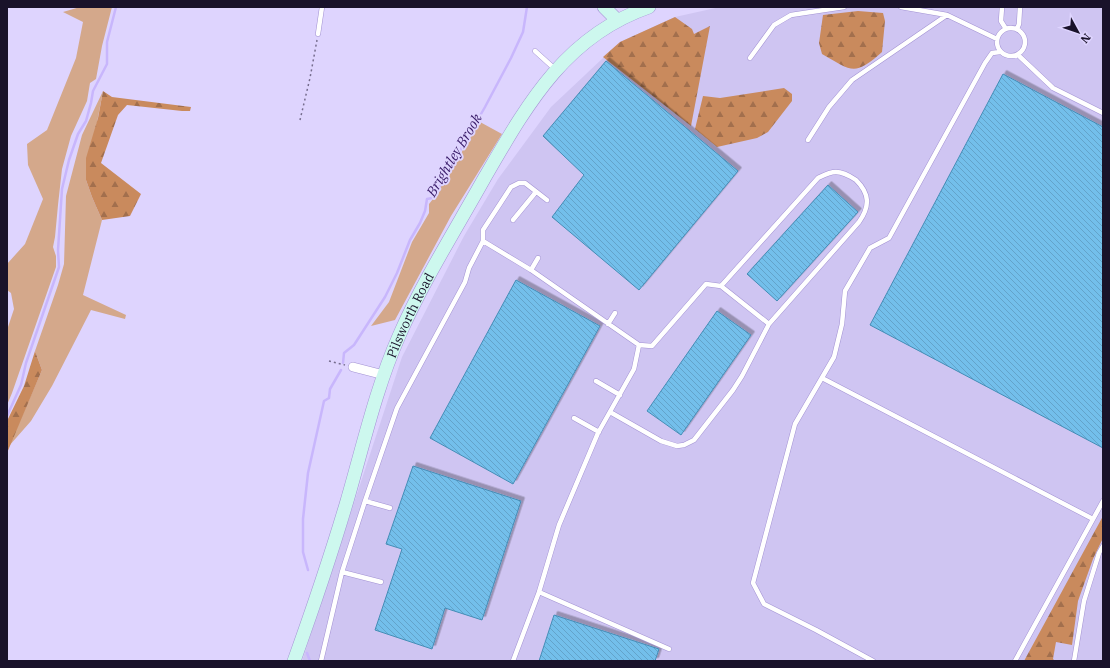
<svg xmlns="http://www.w3.org/2000/svg" width="1110" height="668" viewBox="0 0 1110 668" font-family="'IBM Plex Serif',serif">
  <style>
    .built { fill: #cfc5f2 }
    .grass { fill: #d4a88b }
    .forest { fill: url(#forest-firs) }
    .lines { fill: none; stroke-linecap: round; stroke-linejoin: round }
    .stream { stroke: #c8b6fc; stroke-width: 2.5 }
    .building { fill: url(#building-back-hatch); stroke: #448db6; filter: url(#shadow) }
    .lane-casing { stroke: #a393d3; stroke-width: 5.5 }
    .street-casing { stroke: #a393d3; stroke-width: 10 }
    .secondary-casing { stroke: #a393d3; stroke-width: 14 }
    .path { stroke: #766d8e; stroke-width: 1.5; stroke-dasharray: 2 3; stroke-linecap: butt }
    .lane { stroke: #fff; stroke-width: 4.5 }
    .street { stroke: #fff; stroke-width: 9 }
    .secondary { stroke: #cdf8ee; stroke-width: 13 }
    .labels { text-anchor: middle; dominant-baseline: central; stroke-width: 4; stroke-linejoin: round; paint-order: stroke }
    .street-label { font-size: 13px; fill: #19122a; stroke: #ded4fe }
    .water-label { font-size: 14px; font-style: italic; fill: #371967; stroke: #ded4fe }
  </style>
  <defs>
    <pattern id="forest-firs" width="22" height="20" patternUnits="userSpaceOnUse"><rect width="22" height="20" fill="#c98a5d"/><path d="M5 1l3.5 6h-7zM16 11l3.5 6h-7z" fill="#a26f4d"/></pattern>
    <pattern id="building-back-hatch" width="6" height="6" patternUnits="userSpaceOnUse"><rect width="6" height="6" fill="#73bfeb"/><path d="M-1 5l2 2M0 0l6 6M5-1l2 2" fill="none" stroke="#63a3ca"/></pattern>
    <filter id="shadow"><feDropShadow dx="3.5" dy="-3.5" stdDeviation="0" flood-color="#0004"/></filter>
  </defs>
  <rect width="100%" height="100%" fill="#ded4fe"/>
  <path class="built" d="M720,7H1103V661H302L402,357L464,236L498,179L551,107L620,42L675,17Z"/>
  <path class="grass" d="M80,7H112L102,46L96,79L90,83L87,101L71,136L62,169L58,205L55,237L53,247L56,256V267L12,393L7,405V330L14,309L11,293L7,290V264L25,244L43,199L28,165L27,144L47,130L76,58L83,22L63,12Z
    M103,91L86,180L92,197L102,220L83,295L126,315L125,319L91,310L52,386L31,421L9,446L42,370L35,351L58,285L64,264L66,196L82,135Z
    M480,122L502,134L451,216L395,320L371,326L389,302L412,242L429,213V204L433,199Z"/>
  <path class="forest" d="M858,11L883,13L885,21L882,52C854,77 852,71 822,54L819,43L823,15Z
    M675,17L692,29L694,34L710,26L691,126L603,57L620,42Z
    M784,88L792,94V101L768,132L757,138L717,147L695,129L703,96L720,98Z
    M103,91L112,97L191,107L190,111H182L127,105L118,115L101,163L141,194L130,216L102,220L92,197L86,180V158L98,118Z
    M35,351L42,370L7,453V421L24,386Z
    M1103,516V538L1093,559L1078,601L1072,645L1056,642L1053,659L1055,661H1024Z"/>
  <g class="lines">
    <path class="stream" d="M343,363L344,353L354,345L385,297L397,273L410,240L420,223L425,211L427,199L432,198L440,186L485,107L511,58L523,32L527,7
      M7,416L21,385L26,363L59,267L58,250L62,189L69,160L78,134L86,121L91,103L93,91L107,64V42L116,7
      M308,570L303,552V519L308,473L324,401L329,398L330,389L341,370
      M307,653L310,661"/>
  </g>
  <path class="building" d="M606,61L738,171L639,290L552,217L584,175L543,136Z
    M1003,74L1103,127V448L870,325Z
    M828,185L858,212L777,301L747,274Z
    M516,280L600,326L513,484L430,438Z
    M717,311L751,335L681,435L647,411Z
    M413,466L521,501L482,620L445,608L432,649L375,630L402,549L386,544Z
    M554,615L659,649L655,661H539Z"/>
  <g class="lines">
    <defs>
      <path id="lane" d="M901,7L947,15L997,39
        M1002,7L1001,21L1006,29
        M997 42a14 14 0 1 1 28 0a14 14 0 1 1-28 0Z
        M1017,29L1019,24L1020,7
        M318,34L322,7
        M535,51L556,70
        M1018,55L1053,88L1103,113
        M750,58L774,25L791,15L844,7
        M808,140L829,107L852,80L947,15
        M513,220L536,192
        M483,241V230L511,187L519,183H525L547,200
        M531,270L538,258
        M608,324L615,313
        M822,378L1093,519
        M596,381L620,395
        M610,412L661,441L677,446L684,445L694,440L733,390L742,376L769,324L859,222C870,206 870,194 856,180C850,176 843,172 836,172C829,172 824,175 818,178L721,286
        M574,418L599,432
        M365,501L390,508
        M342,572L381,582
        M539,592L669,649
        M321,661L342,572L365,501L397,408L465,282L469,268L483,241L531,270L639,345L652,346L706,284L721,286L769,324
        M513,661L539,592L559,525L598,433L634,369L639,345
        M873,661L816,630L764,604L753,583L795,424L834,357L842,324L845,291L870,248L889,238L985,63L992,53L1000,52
        M1015,661L1103,501
        M1074,661L1084,601L1099,553L1103,546"/>
      <path id="street" d="M353,367L384,375"/>
      <g id="secondary">
        <path d="M604,7L617,20"/>
        <path id="s1" d="M294,661C313,608 331,555 347,501C363,446 376,388 399,336C423,281 456,229 485,177C527,105 565,36 649,7"/>
      </g>
    </defs>
    <use href="#lane" class="lane-casing"/>
    <use href="#street" class="street-casing"/>
    <use href="#secondary" class="secondary-casing"/>
    <path class="path" d="M300,120L310,78L317,40
      M329,361L345,365"/>
    <use href="#lane" class="lane"/>
    <use href="#street" class="street"/>
    <use href="#secondary" class="secondary"/>
  </g>
  <g class="labels">
    <g class="street-label">
      <text stroke="none"><textPath href="#s1" startOffset="365">Pilsworth Road</textPath></text>
    </g>
    <g class="water-label">
      <text transform="translate(454 155) rotate(-59)">Brightley Brook</text>
    </g>
  </g>
  <rect width="1110" height="668" fill="none" stroke="#19122a" stroke-width="16"/>
  <g transform="translate(1078 32) rotate(130)" stroke="#ded4fe" stroke-width="3" paint-order="stroke">
  <path d="M0-3L7 15L0 10L-7 15Z" fill="#19122a"/>
  <text y="-6" font-size="11" font-weight="bold" text-anchor="middle" fill="#19122a">N</text>
  </g>
</svg>
